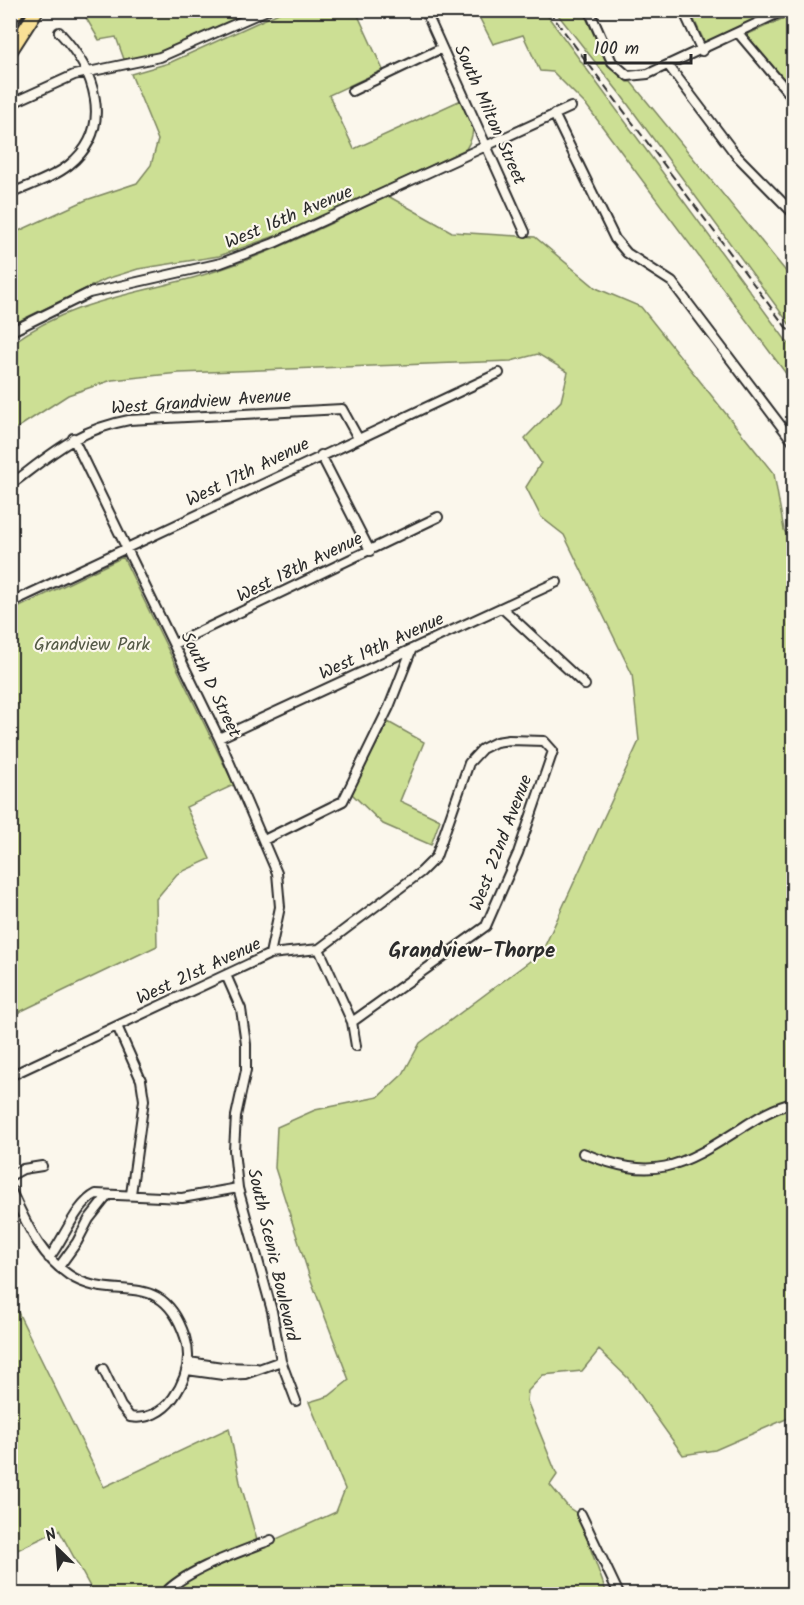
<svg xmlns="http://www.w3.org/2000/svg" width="804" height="1605" viewBox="0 0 804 1605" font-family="Kalam,sans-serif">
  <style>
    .green { fill: #ccdf94; stroke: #7c8560; stroke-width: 1.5 }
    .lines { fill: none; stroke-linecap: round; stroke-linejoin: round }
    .minor-casing { stroke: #2b2b2b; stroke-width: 12 }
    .highway-casing { stroke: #2b2b2b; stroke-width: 16 }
    .minor { stroke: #fbf7ec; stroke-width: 8 }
    .highway { stroke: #f9e096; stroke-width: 12 }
    .rail { stroke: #2b2b2b; stroke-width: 2; stroke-dasharray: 9 4.5; stroke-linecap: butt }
    .labels { text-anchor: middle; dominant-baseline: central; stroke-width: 4.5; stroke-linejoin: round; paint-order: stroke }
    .street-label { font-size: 18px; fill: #2b2b2b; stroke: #fbf7ec }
    .park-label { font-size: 18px; fill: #535845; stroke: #fbf7ec }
    .quarter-label { font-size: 21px; font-weight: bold; fill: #2b2b2b; stroke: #fbf7ec }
  </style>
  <rect width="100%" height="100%" fill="#fbf7ec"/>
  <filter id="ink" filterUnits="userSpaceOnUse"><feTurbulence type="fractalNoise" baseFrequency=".0167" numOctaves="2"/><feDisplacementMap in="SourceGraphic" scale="12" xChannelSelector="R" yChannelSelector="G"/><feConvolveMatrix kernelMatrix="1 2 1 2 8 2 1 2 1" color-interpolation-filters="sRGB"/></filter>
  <g filter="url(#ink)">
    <path class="green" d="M82,11H257L155,57L125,62L116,37L99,40Z
      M283,11H356L383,70L329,95L354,149L461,100C471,120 479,128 466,149L300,227L219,256L138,269L106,279L11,325L10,235L86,200L137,183L151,165L158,140L131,74L169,63Z
      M476,11H544L793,350V383L587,106L553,72L540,71L523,35L493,44Z
      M555,11H583L605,59L627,82H631L784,269L793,281V329L621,95Z
      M690,11H776L705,43Z
      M793,14V94L744,36Z
      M388,196L452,232L535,237L596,288L641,307L774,474L784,530L793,544V1416L715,1450L683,1455L629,1379L599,1350L582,1371L543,1375L528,1391L527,1401L557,1475L550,1485L569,1508L578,1514L607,1594H94L59,1530L11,1553L10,1296L104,1487L229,1428L240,1482L259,1547L336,1512L345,1489L309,1402L329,1396L349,1380L309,1275L275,1168L277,1127L315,1110L378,1097L403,1074L420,1043L542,952L639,741L632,674L564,535L541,517L526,487L541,463L525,438L561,401L568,372L538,354L511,361L179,373L112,380L68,395L11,432V344C72,300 133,295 203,275C267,256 327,225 388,196Z
      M123,557L234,785L186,807L210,859L177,874L156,899L157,946L11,1016V611Z
      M388,722L424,742L400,801L440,820L431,845L383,824L351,793Z"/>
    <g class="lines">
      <defs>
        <path id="minor" d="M425,10L525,232
          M589,10L612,62L628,76L648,74L785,10
          M683,10L702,51
          M739,34L794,99
          M668,65L736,155L794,214
          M352,91L442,48
          M10,104L74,75L160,57L267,10
          M554,114L615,239L627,253L672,282L794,443
          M10,194C29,185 53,178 69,165C116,127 94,69 59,32
          M10,332L89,293L221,263L274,243L571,107
          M73,438L219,738L277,873L280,907L270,954
          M321,455L370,551
          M10,485C52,454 76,430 129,420L342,409L358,438
          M10,603L499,373
          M502,608L585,685
          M174,644L438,517
          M219,738L557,582
          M264,840L343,801L389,707L411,651
          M319,949L352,1022L356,1046
          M226,975L241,1009L246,1044V1070L236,1116L234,1150L238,1188L272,1311L281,1361L296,1401
          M117,1026L141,1080L144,1100L131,1194
          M10,1076L270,954L319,949L421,872L436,857L469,763L482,749L496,742L509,740L544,741L553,751L518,853L486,926L352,1022
          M583,1153C654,1182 679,1168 740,1129C757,1118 774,1107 794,1103
          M10,1176L23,1169L42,1166
          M10,1189C26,1221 38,1254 69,1275C114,1305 161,1265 185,1337C192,1359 186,1380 173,1398C163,1412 147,1420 130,1417L121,1406L103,1369
          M49,1258C64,1239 76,1204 96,1194L182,1198L238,1188
          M59,1267L77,1242L89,1219L108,1195
          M189,1362L222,1367L256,1368
          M187,1370L223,1375L245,1374L281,1361
          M581,1514L619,1594
          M164,1594C185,1570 240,1552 271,1540"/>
        <path id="highway" d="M10,22L18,10
          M10,52L37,10"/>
      </defs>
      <use href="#minor" class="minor-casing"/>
      <use href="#highway" class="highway-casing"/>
      <use href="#minor" class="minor"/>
      <use href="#highway" class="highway"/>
      <path class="rail" d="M548,10L794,338"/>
    </g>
  </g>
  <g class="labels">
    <g class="street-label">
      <text transform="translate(489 115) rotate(66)">South Milton Street</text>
      <text transform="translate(289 218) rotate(-23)">West 16th Avenue</text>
      <text transform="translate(201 403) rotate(-4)">West Grandview Avenue</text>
      <text transform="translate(248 473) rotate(-26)">West 17th Avenue</text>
      <text transform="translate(300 568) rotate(-26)">West 18th Avenue</text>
      <text transform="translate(382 647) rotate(-25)">West 19th Avenue</text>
      <text transform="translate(210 685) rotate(64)">South D Street</text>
      <text transform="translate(502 843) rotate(-69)">West 22nd Avenue</text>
      <text transform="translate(199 972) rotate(-25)">West 21st Avenue</text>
      <text transform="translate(272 1255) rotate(77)">South Scenic Boulevard</text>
    </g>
    <g class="park-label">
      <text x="92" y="645">Grandview Park</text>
    </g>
    <g class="quarter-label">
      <text x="472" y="951">Grandview-Thorpe</text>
    </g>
  </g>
  <rect width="804" height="1605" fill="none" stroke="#fbf7ec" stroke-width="36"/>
  <rect x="18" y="18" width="768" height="1569" fill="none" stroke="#2b2b2b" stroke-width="2" filter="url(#ink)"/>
  <g transform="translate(57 1548) rotate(335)" stroke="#fbf7ec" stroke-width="4.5" paint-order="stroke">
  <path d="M0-4.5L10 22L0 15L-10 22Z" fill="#2b2b2b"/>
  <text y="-9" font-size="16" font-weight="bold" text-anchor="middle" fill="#2b2b2b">N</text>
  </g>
  <path d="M585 54v9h106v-9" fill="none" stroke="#2b2b2b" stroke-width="3"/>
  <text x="594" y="54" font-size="18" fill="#2b2b2b" stroke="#fbf7ec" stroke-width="4.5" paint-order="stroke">100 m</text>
</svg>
